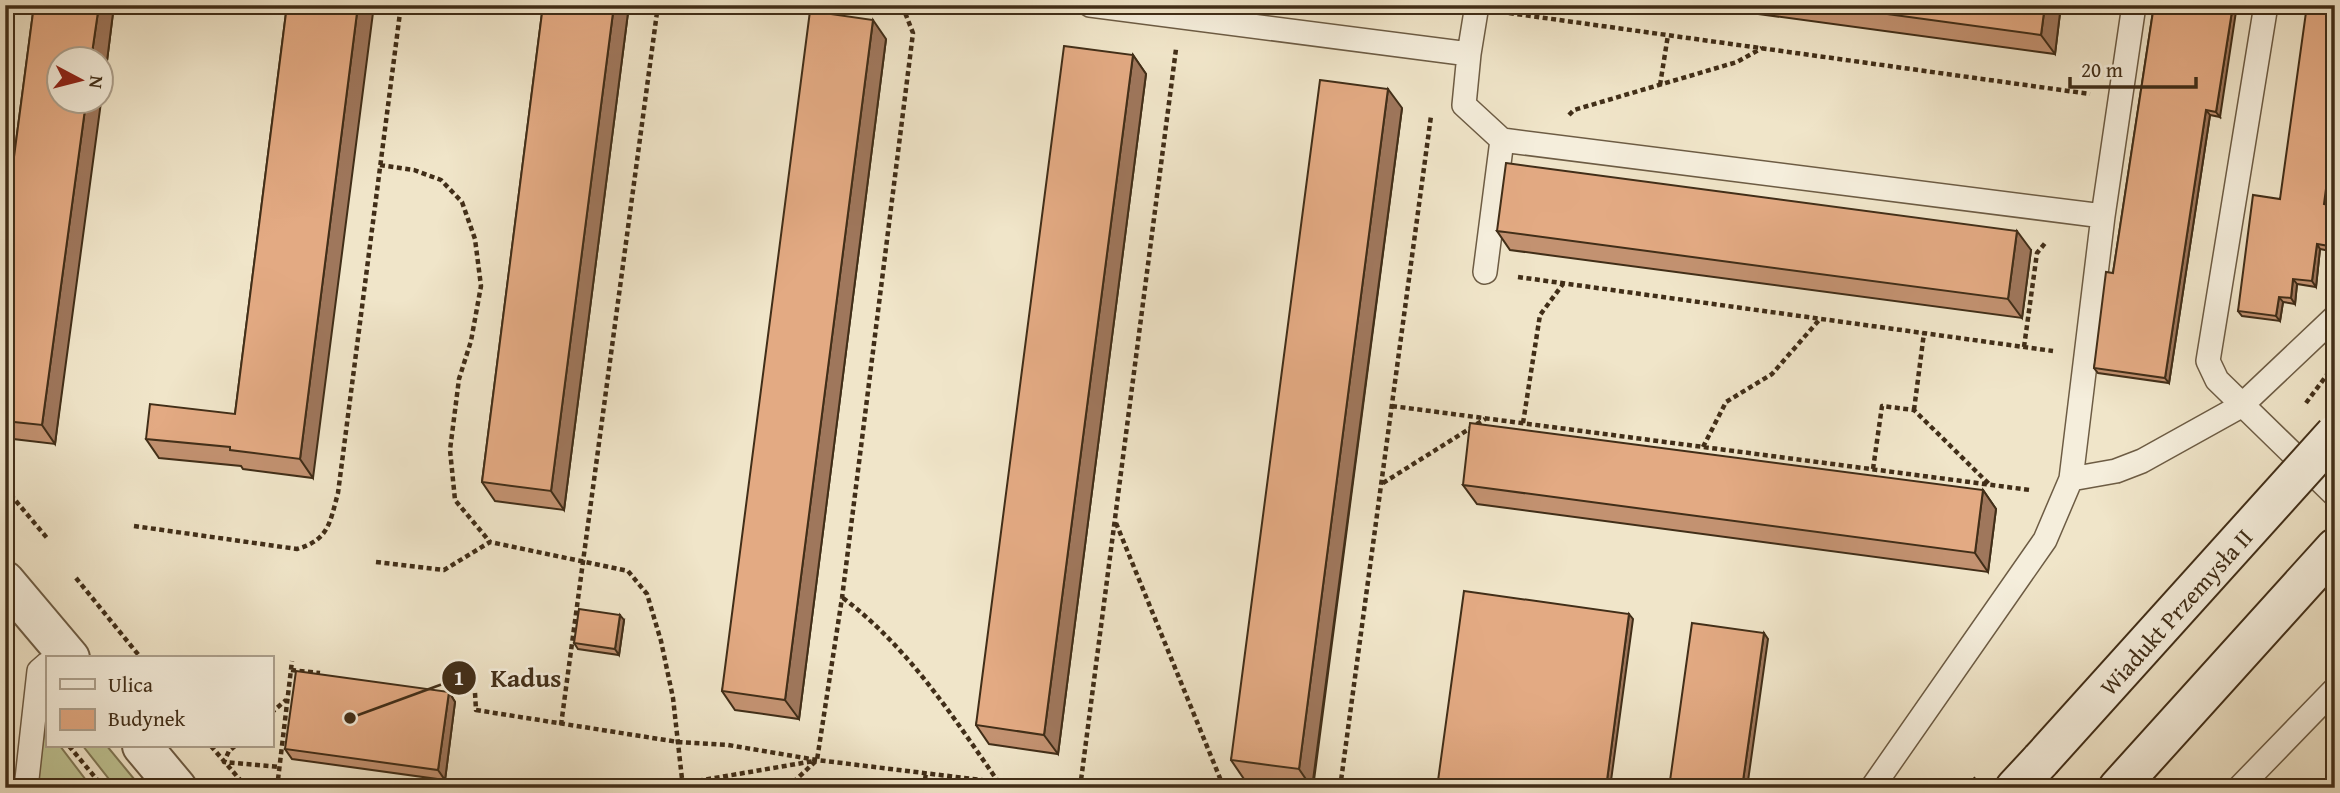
<svg xmlns="http://www.w3.org/2000/svg" width="2340" height="793" viewBox="0 0 2340 793" font-family="'Gentium Book Plus',serif">
  <style>
    .green { fill: #bec393; stroke: #807856; stroke-width: 2 }
    .lines { fill: none; stroke-linecap: round; stroke-linejoin: round }
    .service-casing { stroke: #6d5c44; stroke-width: 26 }
    .tertiary-casing { stroke: #6d5c44; stroke-width: 42 }
    .secondary-casing { stroke: #412e18; stroke-width: 42 }
    .path { stroke: #412e18; stroke-width: 4.5; stroke-dasharray: 5 3.5; stroke-linecap: butt }
    .service { stroke: #f5eedc; stroke-width: 23 }
    .tertiary { stroke: #f5eedc; stroke-width: 38 }
    .secondary { stroke: #f5eedc; stroke-width: 38 }
    .secondary-bridge-casing { stroke: #412e18; stroke-width: 42; stroke-linecap: butt }
    .path-bridge { stroke: #412e18; stroke-width: 4.5; stroke-dasharray: 5 3.5; stroke-linecap: butt }
    .secondary-bridge { stroke: #f5eedc; stroke-width: 38 }
    .wall { fill: #c39271; stroke: #412e18; stroke-width: 2 }
    .shaded-wall { fill: #9f775c; stroke: #412e18; stroke-width: 2 }
    .building { fill: #e3aa83; stroke: #412e18; stroke-width: 2 }
    .labels { text-anchor: middle; dominant-baseline: central; stroke-width: 5; stroke-linejoin: round; paint-order: stroke }
    .street-label { font-size: 24px; fill: #412e18; stroke: #f5eedc }
    .leader { fill: none; stroke: #412e18; stroke-width: 2.5 }
    .callout-dot { fill: #412e18; stroke: #f5eedc; stroke-width: 2.5 }
    .mark-label { font-size: 21px; text-anchor: middle; font-weight: bold; fill: #fff }
    .callout-label { font-size: 26px; text-anchor: middle; font-weight: bold; fill: #412e18; stroke: #f5eedc; stroke-width: 5; stroke-linejoin: round; paint-order: stroke }
  </style>
  <rect width="100%" height="100%" fill="#f0e5c9"/>
  <filter id="stains"><feTurbulence type="fractalNoise" baseFrequency=".00286" numOctaves="4"/><feColorMatrix values="0 0 0 0 .2 0 0 0 0 .09 0 0 0 0 .02 0 0 0 .5 -.17"/></filter>
  <radialGradient id="worn" r=".72"><stop offset=".6" stop-color="#630" stop-opacity="0"/><stop offset="1" stop-color="#630" stop-opacity=".3"/></radialGradient>
  <path class="green" d="M45,726L47,729V746H60L92,788H36Z
    M83,746H107L139,785L136,788H116Z"/>
  <g class="lines">
    <defs>
      <path id="service" d="M1090,5L1469,54L1464,105L1502,140L2103,216
        M2266,5L2208,361L2217,380L2335,495
        M1469,54L1477,5
        M1485,272L1502,140
        M2071,479L2103,216L2134,5
        M26,788L39,671L47,664
        M1872,788L2045,540L2071,479L2116,471L2142,461L2241,406L2335,317
        M2239,788L2335,689"/>
      <path id="tertiary" d="M5,581L70,658
        M142,746L177,788"/>
      <path id="secondary" d="M2015,788L2041,760
        M2118,788L2335,548"/>
    </defs>
    <use href="#service" class="service-casing"/>
    <use href="#tertiary" class="tertiary-casing"/>
    <use href="#secondary" class="secondary-casing"/>
    <path class="path" d="M1509,13L2090,94
      M1660,85L1668,35
      M1569,115L1574,110L1737,62L1762,48
      M380,165L414,170L441,180L462,202L475,239L481,286L471,341L459,379L450,450L455,500L490,542
      M1518,277L2053,351
      M2024,347L2037,253L2046,242
      M1392,406L2030,490
      M1914,410L1924,333
      M1523,423L1540,315L1563,284
      M1703,447L1726,402L1772,374L1820,319
      M1873,469L1882,406L1914,410L1989,484
      M1383,483L1485,419
      M5,488L47,538
      M1116,523L1224,788
      M134,526L297,549C329,540 330,522 338,493L401,5
      M376,562L444,570L490,542L628,571L647,594L661,641L673,698L683,788
      M76,578L141,658
      M843,598C907,646 952,715 997,780
      M291,670L320,673
      M475,693L476,710L678,742L728,745L817,760L1047,788
      M271,713L286,700
      M561,725L658,5
      M69,746L104,788
      M211,746L247,788
      M235,746L229,751L224,762L280,767
      M277,788L292,661
      M656,788L814,761
      M787,788L817,760L842,598L913,33L902,5
      M924,788L926,772
      M1080,788L1176,49
      M1340,788L1431,116
      M1967,788L1976,778"/>
    <use href="#service" class="service"/>
    <use href="#tertiary" class="tertiary"/>
    <use href="#secondary" class="secondary"/>
    <defs>
      <path id="secondary-bridge" d="M2041,760L2335,434"/>
    </defs>
    <use href="#secondary-bridge" class="secondary-bridge-casing"/>
    <path class="path-bridge" d="M2306,403L2335,364"/>
    <use href="#secondary-bridge" class="secondary-bridge"/>
  </g>
  <path class="wall" d="M34,5H114L102,101V60L55,444L5,438V225Z
    M287,5L313,478L243,469L241,466L159,458L146,439L235,414Z
    M543,5H629L564,510L495,501L482,482Z
    M1692,5H2061L2055,54Z
    M2154,5L2220,117L2210,115L2169,383L2098,373L2094,368L2113,273Z
    M886,39L799,719L735,710L722,691Z
    M1133,55L1146,74L1058,754L989,744L976,725Z
    M1402,108L1313,788L1244,779L1231,760Z
    M2335,153L2328,205L2335,207V252L2320,249L2316,287L2297,284L2295,304L2283,302L2280,321L2242,316L2238,311L2280,199Z
    M1497,231L2031,250L2022,318L1510,250Z
    M1463,485L1983,490L1996,509L1988,572L1477,504Z
    M624,620L619,655L578,649L574,643Z
    M449,692L455,702L445,780L292,759L285,749Z"/>
  <path class="shaded-wall" d="M99,5H114L102,101V60H91Z
    M358,5H374L313,478L300,459Z
    M614,5H629L564,510L551,491Z
    M2045,5H2061L2055,54L2041,35Z
    M2233,5H2237L2220,117L2216,112Z
    M873,20L886,39L799,719L785,700Z
    M1133,55L1146,74L1058,754L1044,735Z
    M1388,89L1402,108L1312,788L1299,769Z
    M86,102H101L55,444L42,425Z
    M2206,110L2210,115L2169,383L2165,378Z
    M2335,120V153L2327,210L2324,204Z
    M2017,231L2031,250L2022,318L2008,299Z
    M2317,244L2320,249L2316,287L2312,281Z
    M2293,279L2297,284L2295,304L2291,298Z
    M2279,297L2283,302L2280,321L2276,316Z
    M1983,490L1996,509L1988,572L1975,553Z
    M1629,614L1633,619L1610,788H1606Z
    M620,615L624,620L619,655L615,649Z
    M1764,633L1768,639L1747,788H1742Z
    M449,692L455,702L445,780L438,770Z"/>
  <path class="building" d="M34,5H99L91,60H60V102H86L42,425L5,421V225Z
    M287,5H358L300,459L230,450V447L146,439L150,404L235,414Z
    M543,5H614L551,491L482,482Z
    M1821,5H2045L2041,35Z
    M2154,5H2233L2216,112L2206,110L2165,378L2094,368L2106,272L2113,273Z
    M2307,5H2335V120L2324,204L2335,207V247L2317,244L2312,281L2293,279L2291,298L2279,297L2276,316L2238,311L2253,195L2280,199Z
    M810,11L873,20L785,700L722,691Z
    M1064,46L1133,55L1044,735L976,725Z
    M1320,80L1388,89L1299,769L1231,760Z
    M1506,163L2017,231L2008,299L1497,231Z
    M1470,423L1983,490L1975,553L1463,485Z
    M1464,591L1629,614L1606,788H1437Z
    M579,609L620,615L615,649L574,643Z
    M1692,623L1764,633L1742,788H1669Z
    M296,671L449,692L438,770L285,749Z"/>
  <g class="labels">
    <g class="street-label">
      <text transform="translate(2176 612) rotate(-48)">Wiadukt Przemysła II</text>
    </g>
  </g>
  <path class="leader" d="M350 718L459 678"/>
  <g class="callout-dot">
    <circle cx="350" cy="718" r="7"/>
    <circle cx="459" cy="678" r="18"/>
  </g>
  <g class="mark-label">
    <text x="459" y="685">1</text>
  </g>
  <g class="callout-label">
    <text x="526" y="687">Kadus</text>
  </g>
  <rect width="2340" height="793" fill="none" stroke="#f0e5c9" stroke-width="28"/>
  <rect x="7" y="7" width="2326" height="779" fill="none" stroke="#412e18" stroke-width="3.5"/>
  <rect x="14" y="14" width="2312" height="765" fill="none" stroke="#412e18" stroke-width="2"/>
  <rect x="46" y="656" width="228" height="91" fill="#f5eedc" stroke="#ada18e" stroke-width="2"/>
  <rect x="60" y="679" width="35" height="10" fill="#f5eedc" stroke="#ada18e" stroke-width="2"/>
  <text x="108" y="692" font-size="21" fill="#412e18">Ulica</text>
  <rect x="60" y="709" width="35" height="21" fill="#e3aa83" stroke="#ada18e" stroke-width="2"/>
  <text x="108" y="726" font-size="21" fill="#412e18">Budynek</text>
  <g transform="translate(80 80) rotate(97)"><circle r="33" fill="#f5eedc" stroke="#ada18e" stroke-width="2"/>
  <path d="M0-5L12 26L0 18L-12 26Z" fill="#8f2418"/>
  <text y="-10" font-size="19" font-weight="bold" text-anchor="middle" fill="#412e18">N</text>
  </g>
  <path d="M2070 77v10h126v-10" fill="none" stroke="#412e18" stroke-width="3.5"/>
  <text x="2081" y="77" font-size="21" fill="#412e18" stroke="#f5eedc" stroke-width="5" paint-order="stroke">20 m</text>
  <rect width="100%" height="100%" filter="url(#stains)"/>
  <rect width="100%" height="100%" fill="url(#worn)"/>
</svg>
